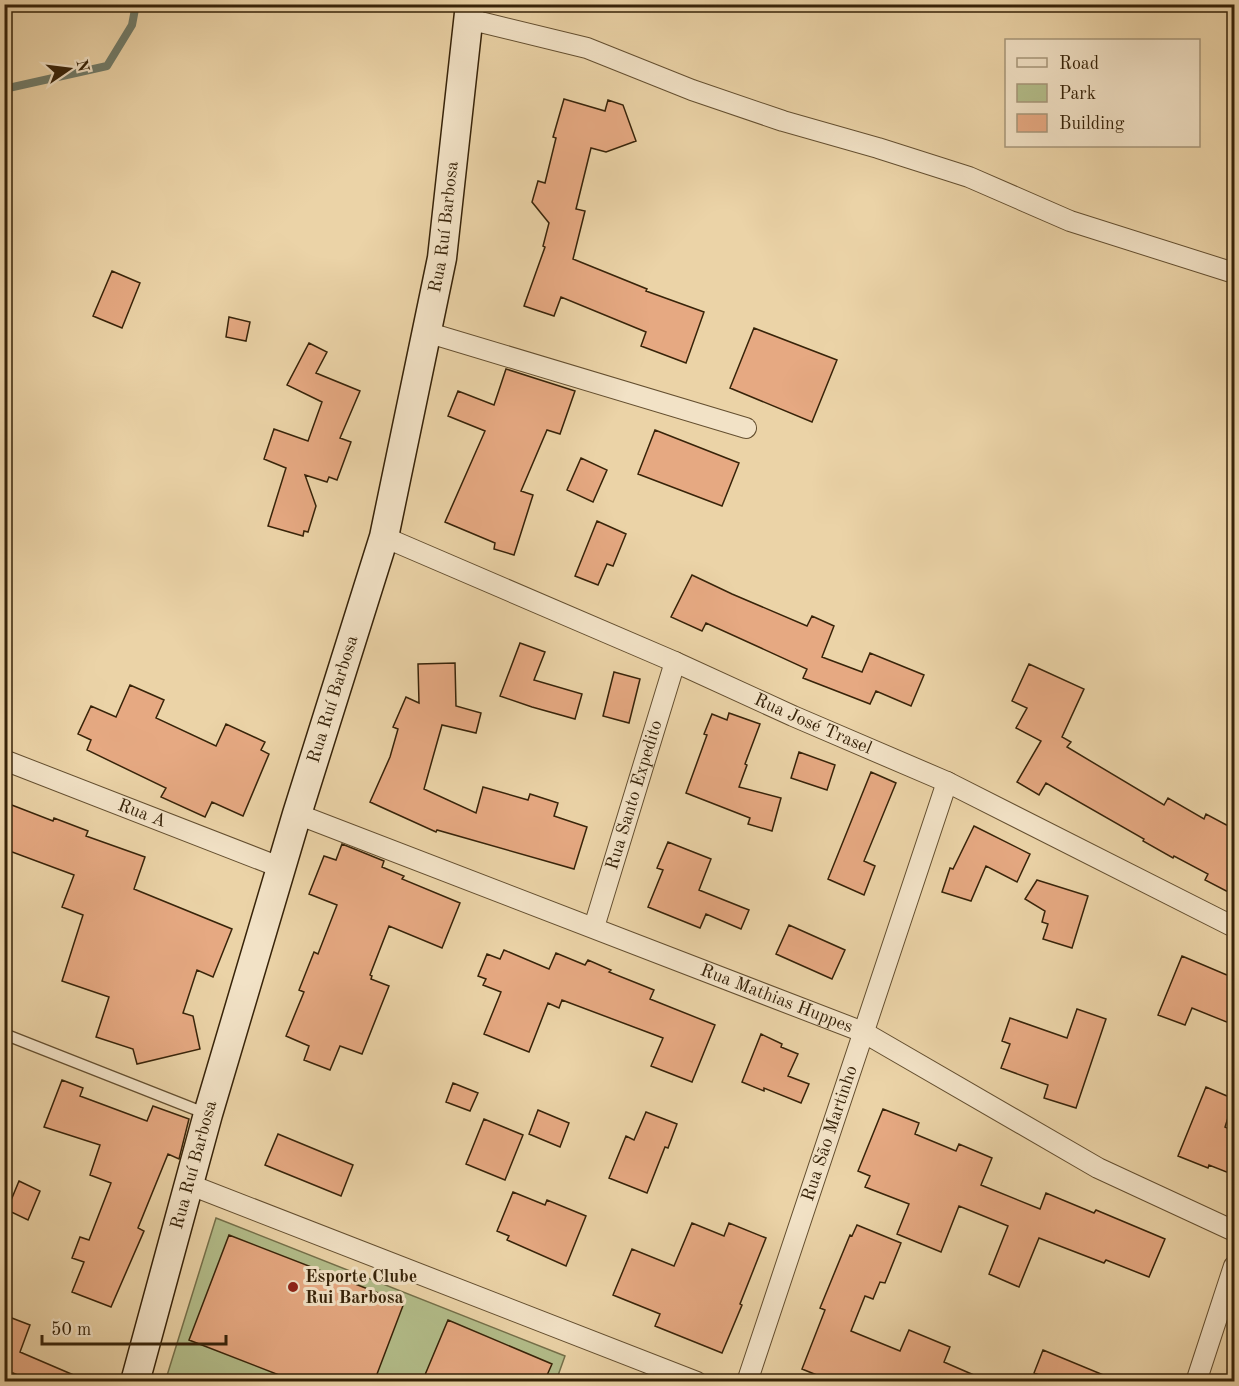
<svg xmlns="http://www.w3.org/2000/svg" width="1239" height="1386" viewBox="0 0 1239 1386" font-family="'Old Standard TT',serif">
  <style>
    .green { fill: #b3bd8a; stroke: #75704a; stroke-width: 1.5 }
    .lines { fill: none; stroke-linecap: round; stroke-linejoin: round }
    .stream { stroke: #717c6a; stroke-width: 8 }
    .building { fill: #e6a982; stroke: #372309; stroke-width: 1.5 }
    .lane-casing { stroke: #644f30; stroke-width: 13 }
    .street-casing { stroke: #644f30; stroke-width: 22 }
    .secondary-casing { stroke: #372309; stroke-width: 31 }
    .lane { stroke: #f2e2c6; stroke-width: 10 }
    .street { stroke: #f2e2c6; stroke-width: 20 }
    .secondary { stroke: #f2e2c6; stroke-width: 28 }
    .poi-dot { fill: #8f2418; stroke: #f2e2c6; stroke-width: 2 }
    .labels { text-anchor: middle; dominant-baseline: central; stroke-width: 6; stroke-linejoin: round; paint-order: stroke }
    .street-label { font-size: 18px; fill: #372309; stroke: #f2e2c6 }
    .poi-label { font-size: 18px; font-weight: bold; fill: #372309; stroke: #f2e2c6; text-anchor: start }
  </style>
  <rect width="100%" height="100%" fill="#ebd3a7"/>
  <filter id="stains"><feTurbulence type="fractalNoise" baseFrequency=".00333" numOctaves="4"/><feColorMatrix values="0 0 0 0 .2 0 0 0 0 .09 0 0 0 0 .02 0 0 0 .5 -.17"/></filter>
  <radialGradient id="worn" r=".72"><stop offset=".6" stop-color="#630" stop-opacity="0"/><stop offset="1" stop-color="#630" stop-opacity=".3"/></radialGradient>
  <path class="green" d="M216,1218L565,1356L556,1381L165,1382Z"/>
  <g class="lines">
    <path class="stream" d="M4,89L107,66L132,25L136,4"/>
  </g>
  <path class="building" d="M564,99L605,111L608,100L623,105L636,141L606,152L591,148L576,209L585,211L573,259L647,289L646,291L704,312L686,363L641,346L646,332L561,297L554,316L524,306L545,247L543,246L549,223L532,202L538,181L545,183L556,138L553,137Z
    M112,271L140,283L122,328L93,316Z
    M229,317L250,322L246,341L226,337Z
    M754,328L837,360L812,422L730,388Z
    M309,343L327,352L316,373L360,391L340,438L351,442L337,480L329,477L327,482L305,475L316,506L308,532L304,531L303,536L268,526L286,468L264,459L274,429L308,441L322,402L287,385Z
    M506,369L575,391L560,434L547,430L521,491L533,495L514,555L494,549L495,543L445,522L485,431L448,416L458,391L494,405Z
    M655,430L739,463L722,506L638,474Z
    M581,458L607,470L593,502L567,490Z
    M597,521L626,534L613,566L607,564L598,585L575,576Z
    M692,575L732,594L807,626L812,616L834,626L822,657L862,672L870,653L924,675L911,706L876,691L870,704L803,678L807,669L706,623L702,631L671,617Z
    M520,643L545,652L534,680L582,694L575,719L532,707L500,696Z
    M455,663L456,706L481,713L476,733L442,725L424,789L476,813L483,787L528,800L530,794L558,803L554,816L587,827L574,869L437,830L436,832L370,802L390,757L398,729L393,727L406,697L419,703L418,664Z
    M1029,664L1084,689L1062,737L1071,742L1067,747L1164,805L1168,798L1204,819L1206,814L1234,829V895L1205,880L1208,874L1174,856L1173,858L1143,841L1144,839L1046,783L1039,795L1017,782L1041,741L1016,728L1027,708L1012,701Z
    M614,672L640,679L629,723L603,716Z
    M130,685L164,700L156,718L216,746L226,724L265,742L261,750L269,754L243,816L212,802L205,817L161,797L166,788L87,750L91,740L78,734L91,706L116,717Z
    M729,713L760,724L745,764L747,765L739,787L781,798L772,831L748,824L750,818L686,793L707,735L704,734L712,714L727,720Z
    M799,752L835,765L827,790L791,778Z
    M871,772L896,783L864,861L875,866L864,895L828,879Z
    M4,802L53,821L54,818L88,831L86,836L145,857L134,889L232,929L213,977L197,970L183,1013L193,1016L200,1049L137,1064L133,1049L96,1037L109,997L62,981L83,915L62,907L74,875L4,849Z
    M974,826L1030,854L1017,882L986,866L971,901L942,892L950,868L953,869Z
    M668,842L711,859L699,890L749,910L741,929L706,914L700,928L648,907L663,870L657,868Z
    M342,844L384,861L382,867L404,876L402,879L460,903L442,948L389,926L370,975L372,976L371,979L389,986L362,1054L340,1046L330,1070L304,1060L309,1046L286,1036L304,992L299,990L314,952L318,954L337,905L309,894L324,856L336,860Z
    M1037,880L1088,896L1072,948L1043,939L1048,924L1042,922L1045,911L1025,899Z
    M789,925L845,950L832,979L776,954Z
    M504,950L549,969L556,953L585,965L588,960L611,970L609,972L654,990L650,999L715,1025L692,1082L651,1066L663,1038L562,1000L559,1008L548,1003L529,1052L484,1034L501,992L483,985L486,979L478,976L487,954L500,959Z
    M1182,956L1234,978V1025L1192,1008L1185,1025L1158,1015Z
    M1077,1009L1106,1019L1076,1108L1044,1098L1048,1085L1001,1068L1010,1044L1002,1041L1010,1018L1067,1038Z
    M761,1034L782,1044L781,1047L798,1054L788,1076L809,1084L801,1103L764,1088V1091L742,1082Z
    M62,1080L83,1088L80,1096L147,1121L153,1106L189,1119L179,1159L168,1154L138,1228L144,1231L111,1307L72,1292L84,1262L72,1258L80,1237L89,1240L111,1183L90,1175L100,1145L44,1127Z
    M453,1083L478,1093L470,1111L446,1102Z
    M1206,1087L1234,1099L1225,1127L1234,1131V1175L1209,1165L1208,1168L1178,1156Z
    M883,1109L919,1123L915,1134L956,1151L959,1144L992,1158L981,1185L1040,1209L1046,1193L1094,1213L1096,1210L1165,1239L1149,1277L1106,1260L1104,1263L1039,1238L1019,1287L989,1274L1008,1226L959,1206L941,1252L897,1234L909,1204L865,1187L870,1176L858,1171Z
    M538,1110L569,1123L560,1147L529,1134Z
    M646,1112L677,1124L668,1148L665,1147L647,1193L609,1178L626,1136L634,1140Z
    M484,1119L523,1135L505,1180L466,1164Z
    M278,1134L353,1165L341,1196L265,1165Z
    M19,1181L40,1191L28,1220L7,1210Z
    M513,1192L545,1205L547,1200L586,1216L566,1266L507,1240L509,1236L497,1231Z
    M692,1223L724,1236L729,1223L766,1238L740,1304L742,1305L722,1353L655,1326L660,1314L613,1295L632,1249L674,1266Z
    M857,1225L901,1243L885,1283L880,1282L873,1299L865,1296L851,1331L900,1351L909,1330L950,1347L944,1362L990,1382H834L802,1369L825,1310L820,1308L850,1235L852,1236Z
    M229,1235L404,1303L374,1382H297L189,1340Z
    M4,1315L30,1325L20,1352L90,1382H34L13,1373L9,1382H4Z
    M448,1320L552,1364L544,1382H422Z
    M1043,1350L1118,1381V1382H1056L1034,1373Z"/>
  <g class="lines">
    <defs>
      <path id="lane" d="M4,1034L207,1114"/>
      <g id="street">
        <path d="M468,19L587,48L692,90L783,121L878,148L969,177L1070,221L1234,273"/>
        <path d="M426,332L746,428"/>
        <path id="s1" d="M384,537L675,662L793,716L947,782L1234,927"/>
        <path id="s2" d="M4,760L282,868"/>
        <path id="s3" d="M297,814L863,1032L1098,1168L1234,1231"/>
        <path id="s4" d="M594,927L675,662"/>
        <path d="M188,1184L697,1382"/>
        <path id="s5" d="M747,1382L947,782"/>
        <path d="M1196,1382L1234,1266"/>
      </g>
      <g id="secondary">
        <path id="s6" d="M135,1382L208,1114L297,814L384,537L442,258L470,4"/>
      </g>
    </defs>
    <use href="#lane" class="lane-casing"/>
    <use href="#street" class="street-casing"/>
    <use href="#secondary" class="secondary-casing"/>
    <use href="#lane" class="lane"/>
    <use href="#street" class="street"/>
    <use href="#secondary" class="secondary"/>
  </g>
  <circle class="poi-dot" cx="293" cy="1287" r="6"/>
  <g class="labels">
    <g class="street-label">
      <text stroke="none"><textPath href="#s6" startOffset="1197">Rua Ruí Barbosa</textPath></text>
      <text stroke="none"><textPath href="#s6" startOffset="711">Rua Ruí Barbosa</textPath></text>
      <text stroke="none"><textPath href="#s1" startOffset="468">Rua José Trasel</textPath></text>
      <text stroke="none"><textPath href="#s4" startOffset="138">Rua Santo Expedito</textPath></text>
      <text stroke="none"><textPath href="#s2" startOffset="148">Rua A</textPath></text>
      <text stroke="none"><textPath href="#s3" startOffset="514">Rua Mathias Huppes</textPath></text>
      <text stroke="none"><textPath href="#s5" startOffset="262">Rua São Martinho</textPath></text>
      <text stroke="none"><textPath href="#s6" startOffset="225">Rua Ruí Barbosa</textPath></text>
    </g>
    <g class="poi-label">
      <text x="305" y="1277">Esporte Clube<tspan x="305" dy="21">Rui Barbosa</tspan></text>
    </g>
  </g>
  <rect width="1239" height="1386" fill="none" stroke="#ebd3a7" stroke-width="24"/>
  <rect x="6" y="6" width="1227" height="1374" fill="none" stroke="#372309" stroke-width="3"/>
  <rect x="12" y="12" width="1215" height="1362" fill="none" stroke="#372309" stroke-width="1.5"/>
  <rect x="1005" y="39" width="195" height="108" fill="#f2e2c6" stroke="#a7967a" stroke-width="1.5"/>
  <rect x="1017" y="58" width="30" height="9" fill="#f2e2c6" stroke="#a7967a" stroke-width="1.5"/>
  <text x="1059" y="69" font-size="18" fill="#372309">Road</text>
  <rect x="1017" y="84" width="30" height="18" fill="#b3bd8a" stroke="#a7967a" stroke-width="1.5"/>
  <text x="1059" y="99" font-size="18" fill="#372309">Park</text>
  <rect x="1017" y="114" width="30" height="18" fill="#e6a982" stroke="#a7967a" stroke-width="1.5"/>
  <text x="1059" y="129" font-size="18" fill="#372309">Building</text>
  <g transform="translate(69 69) rotate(76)" stroke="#f2e2c6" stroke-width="4.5" paint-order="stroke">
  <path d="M0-4.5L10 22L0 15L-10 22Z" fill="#372309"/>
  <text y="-9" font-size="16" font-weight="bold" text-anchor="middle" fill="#372309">N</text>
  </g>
  <path d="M42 1335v9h184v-9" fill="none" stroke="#372309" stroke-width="3"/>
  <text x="51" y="1335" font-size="18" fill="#372309" stroke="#f2e2c6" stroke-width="4.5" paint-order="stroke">50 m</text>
  <rect width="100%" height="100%" filter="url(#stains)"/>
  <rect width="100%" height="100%" fill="url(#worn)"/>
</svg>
